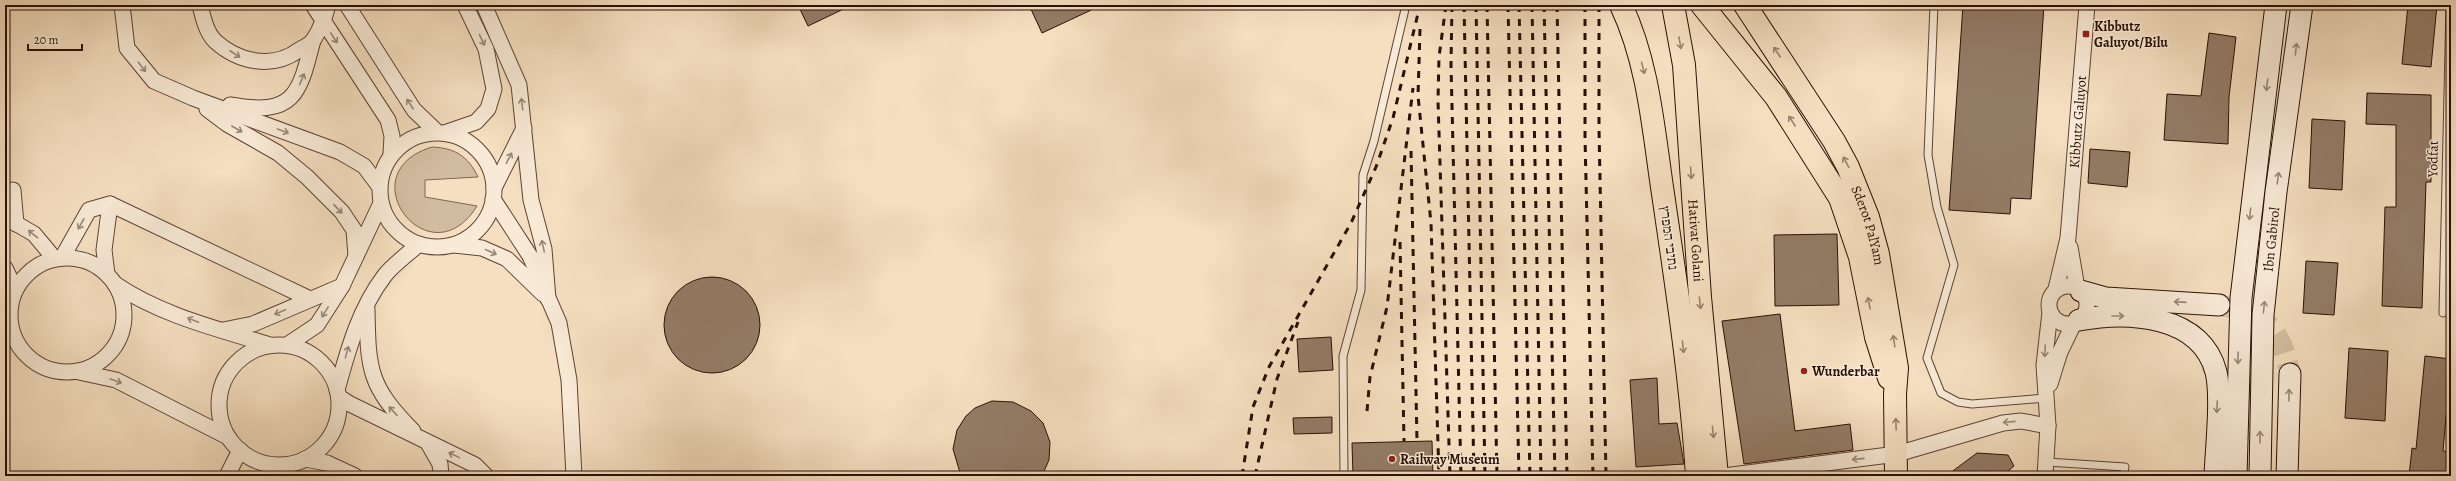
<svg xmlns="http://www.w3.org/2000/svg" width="2456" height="481" viewBox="0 0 2456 481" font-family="Alegreya,'Frank Ruhl Libre',serif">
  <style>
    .green { fill: #d2bca0; stroke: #7d6652 }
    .building { fill: #937c66; stroke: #281005 }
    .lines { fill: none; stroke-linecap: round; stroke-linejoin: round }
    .secondary-tunnel { stroke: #d6c0a4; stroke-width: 21; stroke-dasharray: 21 10; stroke-linecap: butt }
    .lane-casing { stroke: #5b4434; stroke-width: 9 }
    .street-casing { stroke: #5b4434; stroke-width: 17 }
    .secondary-casing { stroke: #281005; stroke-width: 23 }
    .highway-casing { stroke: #281005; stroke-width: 24 }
    .lane { stroke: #f8ead6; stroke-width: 7 }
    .street { stroke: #f8ead6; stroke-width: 15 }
    .secondary { stroke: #f8ead6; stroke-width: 21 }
    .highway { stroke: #f5dfc0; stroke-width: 22 }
    .rail { stroke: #281005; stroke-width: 3; stroke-dasharray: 7 7; stroke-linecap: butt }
    .oneway { stroke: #9a8878 }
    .oneway2 { stroke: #99826c }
    .poi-dot { fill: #8f2418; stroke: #f8ead6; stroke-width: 1.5 }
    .labels { text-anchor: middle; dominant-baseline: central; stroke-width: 3; stroke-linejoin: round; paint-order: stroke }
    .poi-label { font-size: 14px; font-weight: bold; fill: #281005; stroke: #f8ead6; text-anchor: start }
    .street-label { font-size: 14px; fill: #281005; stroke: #f8ead6 }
  </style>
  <rect width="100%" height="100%" fill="#f5dfc0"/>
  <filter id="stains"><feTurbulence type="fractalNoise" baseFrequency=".005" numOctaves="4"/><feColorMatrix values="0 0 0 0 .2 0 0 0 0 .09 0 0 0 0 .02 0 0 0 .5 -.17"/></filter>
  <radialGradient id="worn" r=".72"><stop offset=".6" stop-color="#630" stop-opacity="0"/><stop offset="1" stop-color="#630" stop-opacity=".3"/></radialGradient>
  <path class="green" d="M432,147C455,148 468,156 478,177L425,180V197L477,206C430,282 346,173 432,147Z"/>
  <path class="building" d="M798,5H852L808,26Z
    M1029,5H1102L1042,33Z
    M1963,5H2044L2031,199L2011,198L2010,214L1949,210Z
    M2408,5H2437L2431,67L2402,64Z
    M2209,33L2236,37L2229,97L2228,144L2164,140L2167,94L2201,96Z
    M2367,93L2431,95V182H2426L2422,308L2382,306L2385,207H2396V125L2366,124Z
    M2312,119L2345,121L2342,190L2309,188Z
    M2090,149L2130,152L2127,187L2088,183Z
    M1837,234L1839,305L1775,306L1774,235Z
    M2306,261L2338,263L2334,315L2303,313Z
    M664 325a48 48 0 1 1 96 0a48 48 0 1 1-96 0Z
    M1780,314L1795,431L1850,424L1853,450L1744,464L1722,321Z
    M1331,337L1333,370L1299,372L1297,339Z
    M2349,348L2388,351L2385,421L2345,418Z
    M2425,356L2451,359L2443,451L2451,452V476H2409L2412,448L2416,449Z
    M1657,378L1659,424L1677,423L1684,464L1636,467L1630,380Z
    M992,401L1013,402L1031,411L1043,423L1050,442L1049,460L1042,476H961L953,449L957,430L966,416L975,408Z
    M1332,417V433L1294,434L1293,418Z
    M1432,441L1433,476H1353L1352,443Z
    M1977,453L2008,455L2014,466L2002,476H1946Z"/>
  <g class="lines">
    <path class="secondary-tunnel" d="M2223,306C2267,312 2282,332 2290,374"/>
    <defs>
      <path id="lane" d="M1934,5L1928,155L1937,207L1954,265L1927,358L1941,393L1958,402L1972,404L2046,398
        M2443,313L2450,5
        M2047,462L2125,467L2123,476
        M1344,476L1343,356L1361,290L1363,175L1374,141L1406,5"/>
      <g id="street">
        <path d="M122,5L127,48L154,81L193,98L340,152L364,166L379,186"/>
        <path d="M200,5C203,17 206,32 215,41C239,63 273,69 299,50C304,47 311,44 314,39C321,28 325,17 328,5"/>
        <path d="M313,5L388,120L392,136L391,154"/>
        <path d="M347,5L414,110L437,132"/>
        <path d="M484,5L519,85L531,200L544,249L548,299"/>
        <path d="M230,105C294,116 299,96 313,40"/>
        <path d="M207,109L227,124L278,153L307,177L342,212L354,230L356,256"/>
        <circle cx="437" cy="190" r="57"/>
        <path d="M444,133L476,122L488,109L494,89L486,49L465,5"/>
        <path d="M494,188L524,128"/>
        <path d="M5,194L13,190L16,224"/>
        <path d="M493,199L530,256L559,323L569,380L574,476"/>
        <path d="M5,217L34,234L54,258"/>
        <path d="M454,245L482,248L507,259L543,294"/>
        <path d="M2070,247L2077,288"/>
        <circle cx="67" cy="315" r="57"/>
        <path d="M62,258L89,210L110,204L310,299"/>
        <path d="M5,268L15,289"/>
        <path d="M107,274L104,250L110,204"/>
        <path d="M115,284C160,315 218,329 270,345"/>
        <circle cx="2068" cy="305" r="19"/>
        <path id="s1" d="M2056,289L2068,238L2087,5"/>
        <path d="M367,309C368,371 369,386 413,431"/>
        <path d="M223,330L253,324L342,286"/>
        <path d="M287,345L317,325L342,286L381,203"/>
        <circle cx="279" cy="405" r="60"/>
        <path d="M79,372L116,380L228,437"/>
        <path d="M2050,384L2060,352L2074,323"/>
        <path d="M337,390C348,350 359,309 385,275C394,264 408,254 419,244"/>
        <path d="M339,397L350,404L475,465L486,476"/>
        <path d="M428,443L440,464L441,476"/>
        <path d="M305,459L327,463L355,476"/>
        <path d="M227,476L240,450"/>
        <path d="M1724,476L1897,454L2003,423L2021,421L2048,426"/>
        <path d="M2045,476L2048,426L2044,365L2050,312"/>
      </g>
      <g id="secondary">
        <path d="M2081,291L2106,298L2219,305"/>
        <path d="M2079,320C2127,311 2201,314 2216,372C2222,396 2216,449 2215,476"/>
        <path d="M2236,476L2241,298L2276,5"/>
        <path id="s2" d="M2260,476L2263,315L2276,192L2302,5"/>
        <path d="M2287,476L2290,374"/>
      </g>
      <g id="highway">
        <path d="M1621,5C1648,62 1653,126 1662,187C1676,283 1691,380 1697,476"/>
        <path id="s3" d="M1673,5L1684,65L1700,297L1717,476"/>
        <path d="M1702,5L1776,97L1840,198L1860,257L1876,337L1889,378"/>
        <path id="s4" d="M1745,5L1834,141L1848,167L1868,217L1878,254L1897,368L1895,394L1896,476"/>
      </g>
    </defs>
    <use href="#lane" class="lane-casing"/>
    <use href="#street" class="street-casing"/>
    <use href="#secondary" class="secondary-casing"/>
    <use href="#highway" class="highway-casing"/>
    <use href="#lane" class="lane"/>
    <use href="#street" class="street"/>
    <use href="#secondary" class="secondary"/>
    <use href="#highway" class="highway"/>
    <path class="rail" d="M1446,5L1439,57L1438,101L1450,476
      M1452,5L1451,65L1461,476
      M1464,5L1474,476
      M1476,5L1485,476
      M1487,5L1497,476
      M1508,5L1519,476
      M1519,5L1530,476
      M1532,5L1541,476
      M1544,5L1555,476
      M1557,5L1567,476
      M1585,5V138L1593,476
      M1599,5V129L1606,476
      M1420,29L1418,96L1431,223L1439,476
      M1411,151L1417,441
      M1400,242L1404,441
      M1367,411L1370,377L1387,307L1413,88
      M1242,476L1253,407L1269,367L1351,223L1376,167L1393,118L1420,5
      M1255,476L1277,379L1298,322"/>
  </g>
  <defs><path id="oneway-shaft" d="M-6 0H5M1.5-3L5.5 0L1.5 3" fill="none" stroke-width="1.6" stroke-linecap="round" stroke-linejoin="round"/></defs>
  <g class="oneway">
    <use href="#oneway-shaft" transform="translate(334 38) rotate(57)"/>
    <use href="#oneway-shaft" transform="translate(482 40) rotate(65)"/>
    <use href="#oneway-shaft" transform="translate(2296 49) rotate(-83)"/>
    <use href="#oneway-shaft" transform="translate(235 54) rotate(33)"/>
    <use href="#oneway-shaft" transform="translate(142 67) rotate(52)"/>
    <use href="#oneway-shaft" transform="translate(302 79) rotate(-68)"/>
    <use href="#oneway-shaft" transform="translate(2267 85) rotate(97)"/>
    <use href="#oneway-shaft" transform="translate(410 104) rotate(-123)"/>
    <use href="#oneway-shaft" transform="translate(522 104) rotate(-97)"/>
    <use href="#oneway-shaft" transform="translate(237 129) rotate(30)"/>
    <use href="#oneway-shaft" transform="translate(283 131) rotate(20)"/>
    <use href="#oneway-shaft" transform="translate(509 158) rotate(-63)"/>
    <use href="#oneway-shaft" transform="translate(2278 178) rotate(-82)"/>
    <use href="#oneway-shaft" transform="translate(338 209) rotate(47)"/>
    <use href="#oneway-shaft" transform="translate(2250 214) rotate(97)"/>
    <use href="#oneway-shaft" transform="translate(81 224) rotate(119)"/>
    <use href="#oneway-shaft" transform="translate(33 234) rotate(-141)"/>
    <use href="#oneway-shaft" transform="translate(543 246) rotate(-102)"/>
    <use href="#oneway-shaft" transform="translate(491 252) rotate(24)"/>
    <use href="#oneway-shaft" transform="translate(2180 302) rotate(-176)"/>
    <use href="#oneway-shaft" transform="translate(2264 307) rotate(-84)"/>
    <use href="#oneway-shaft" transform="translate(280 312) rotate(157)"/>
    <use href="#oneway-shaft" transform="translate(325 312) rotate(122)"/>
    <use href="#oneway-shaft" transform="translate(2118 316)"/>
    <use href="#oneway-shaft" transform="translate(193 320) rotate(-159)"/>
    <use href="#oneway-shaft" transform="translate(2045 351) rotate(93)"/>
    <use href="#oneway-shaft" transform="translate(347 352) rotate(-74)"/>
    <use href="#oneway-shaft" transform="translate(2238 358) rotate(91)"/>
    <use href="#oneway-shaft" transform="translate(116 381) rotate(20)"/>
    <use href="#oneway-shaft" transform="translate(2289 395) rotate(-89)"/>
    <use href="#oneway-shaft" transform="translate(2217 407) rotate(92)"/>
    <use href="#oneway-shaft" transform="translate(393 411) rotate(-133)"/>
    <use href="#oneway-shaft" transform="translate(2009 422) rotate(174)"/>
    <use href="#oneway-shaft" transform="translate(2260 437) rotate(-90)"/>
    <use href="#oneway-shaft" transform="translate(454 455) rotate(-154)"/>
    <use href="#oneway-shaft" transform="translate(1858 459) rotate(174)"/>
  </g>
  <g class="oneway2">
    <use href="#oneway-shaft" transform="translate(1680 43) rotate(80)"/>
    <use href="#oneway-shaft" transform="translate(1777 52) rotate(-124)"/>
    <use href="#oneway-shaft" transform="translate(1643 68) rotate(76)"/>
    <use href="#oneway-shaft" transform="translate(1792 121) rotate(-123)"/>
    <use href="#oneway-shaft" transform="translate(1846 162) rotate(-118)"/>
    <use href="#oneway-shaft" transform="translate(1691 173) rotate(86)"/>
    <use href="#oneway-shaft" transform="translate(1700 303) rotate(84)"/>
    <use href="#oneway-shaft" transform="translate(1869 303) rotate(-101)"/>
    <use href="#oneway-shaft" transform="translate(1894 341) rotate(-98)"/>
    <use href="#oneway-shaft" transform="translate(1683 347) rotate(84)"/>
    <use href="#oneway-shaft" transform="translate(1896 424) rotate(-92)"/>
    <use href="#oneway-shaft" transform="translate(1713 432) rotate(84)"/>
  </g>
  <g class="poi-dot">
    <rect x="2082" y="30" width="8" height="8" rx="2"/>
    <circle cx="1804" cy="371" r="4"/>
    <circle cx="1392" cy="459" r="4"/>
  </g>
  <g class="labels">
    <g class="poi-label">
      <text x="2094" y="26">Kibbutz<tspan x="2094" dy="16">Galuyot/Bilu</tspan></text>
      <text x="1812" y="371">Wunderbar</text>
      <text x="1400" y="459">Railway Museum</text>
    </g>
    <g class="street-label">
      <text stroke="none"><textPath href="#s1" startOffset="169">Kibbutz Galuyot</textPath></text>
      <text transform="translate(2433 159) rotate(-89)">Yodfat</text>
      <text stroke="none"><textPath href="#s4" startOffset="254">Sderot PalYam</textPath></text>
      <text transform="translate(1669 238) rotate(82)">נתיבי המפרץ</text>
      <text stroke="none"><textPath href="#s3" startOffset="237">Hativat Golani</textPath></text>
      <text stroke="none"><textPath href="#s2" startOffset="237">Ibn Gabirol</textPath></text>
    </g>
  </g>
  <rect width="2456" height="481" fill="none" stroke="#f5dfc0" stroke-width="20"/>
  <rect x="6" y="6" width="2444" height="469" fill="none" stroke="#281005" stroke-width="2"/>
  <rect x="10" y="10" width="2436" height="461" fill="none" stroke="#281005"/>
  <path d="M28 44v6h54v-6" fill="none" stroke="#281005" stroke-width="2"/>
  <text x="34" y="44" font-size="12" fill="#281005" stroke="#f8ead6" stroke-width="3" paint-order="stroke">20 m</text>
  <rect width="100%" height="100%" filter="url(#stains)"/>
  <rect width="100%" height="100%" fill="url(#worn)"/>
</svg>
